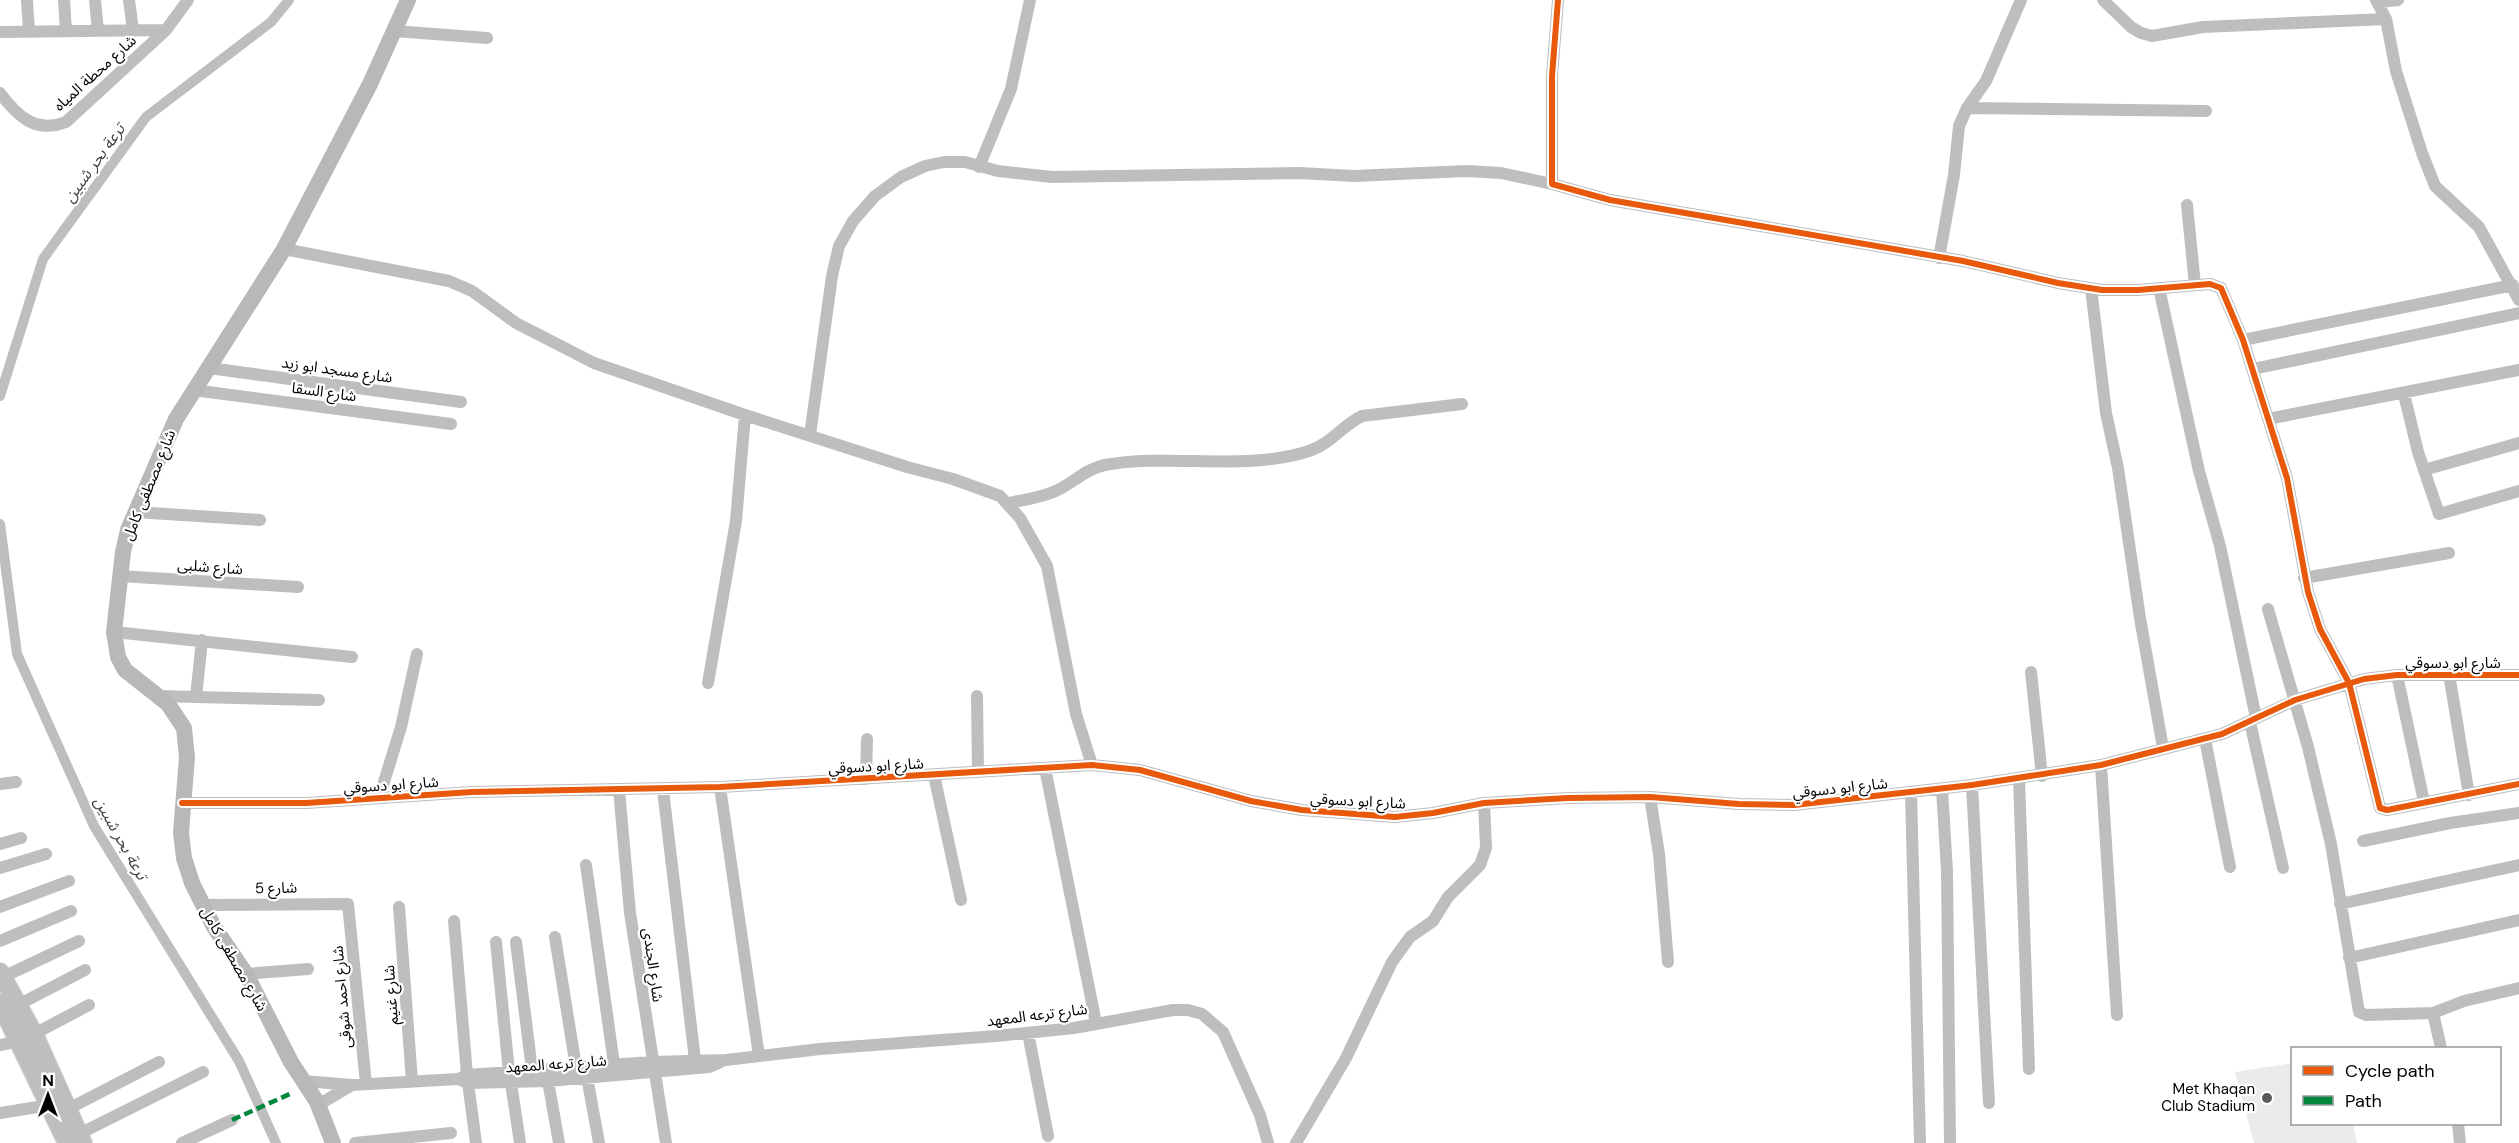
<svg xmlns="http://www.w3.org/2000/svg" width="2519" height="1143" viewBox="0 0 2519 1143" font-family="'DM Sans','Noto Sans Arabic',sans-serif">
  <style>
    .green { fill: #ebebeb }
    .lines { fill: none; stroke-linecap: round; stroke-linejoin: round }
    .canal { stroke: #bebebe; stroke-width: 10 }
    .primary-casing { stroke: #dbdbdb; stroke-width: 20 }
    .minor { stroke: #bebebe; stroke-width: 12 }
    .secondary { stroke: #b8b8b8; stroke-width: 16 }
    .primary { stroke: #bebebe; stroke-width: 18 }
    .quiet { stroke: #00873e; stroke-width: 4.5; stroke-dasharray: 9 4.5; stroke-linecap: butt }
    .cycleway-casing { stroke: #fff; stroke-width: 10 }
    .cycleway { stroke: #e8590c; stroke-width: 6 }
    .poi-dot { fill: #595959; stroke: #fff; stroke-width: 2 }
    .labels { text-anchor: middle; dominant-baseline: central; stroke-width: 4.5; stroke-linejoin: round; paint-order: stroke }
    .street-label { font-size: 15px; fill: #000; stroke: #fff }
    .poi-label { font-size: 15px; fill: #000; stroke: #fff; text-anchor: end }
    .water-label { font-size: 16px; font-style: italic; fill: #434343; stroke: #fff }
  </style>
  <rect width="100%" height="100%" fill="#fff"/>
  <path class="green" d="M2292,1063V1124H2353L2357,1143H2254L2235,1072Z"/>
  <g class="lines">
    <path class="canal" d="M0,396L43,259L146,117L271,22L289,0
      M0,524L17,654L94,826L239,1061L276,1143"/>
    <defs>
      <path id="primary" d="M0,972L34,1034L83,1143
        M0,1003L67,1143"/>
    </defs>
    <use href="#primary" class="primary-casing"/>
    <path class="minor" d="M27,0L29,32
      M64,0L66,31
      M95,0L98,31
      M129,0L133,30
      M1558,0L1552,76V184L1610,200L1963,261L2058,283L2102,290H2138L2210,284L2221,288L2243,340L2287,478L2308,592L2320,629L2349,683L2380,808L2387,810L2519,784
      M2103,0L2131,27L2141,33L2152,36L2203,27L2386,19
      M2376,0L2386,19L2396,71L2422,153L2435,186L2479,227L2519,300
      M2379,2L2398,0
      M394,31L487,38
      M0,32L166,30
      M0,93C17,116 36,134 66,122L166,30L188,0
      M1967,108L2206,111
      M979,167L1011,89L1030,0
      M2187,205L2195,285
      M284,249L449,281L472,291L516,323L594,363L745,415L907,467L953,479L1000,496L1020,518L1047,566L1076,714L1092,765
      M1939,258L1954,175L1959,126L1967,108L1986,81L2021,0
      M2091,288L2106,413L2118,468L2140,618L2163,748
      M2159,288L2199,471L2220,546L2256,718
      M2243,340L2513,285
      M209,368L461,402
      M2253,369L2519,313
      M193,390L451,424
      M2404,394L2418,452L2439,514L2519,491
      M2268,419L2519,370
      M810,435L832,276L839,246L853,221L875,196L901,177L925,166L944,162H965L998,171L1052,177L1299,173L1354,176L1467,171L1501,173L1552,184
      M2424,470L2519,443
      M1009,503C1023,500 1039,498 1053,492C1072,485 1084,469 1105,465C1171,453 1244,472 1309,451C1329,445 1343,425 1362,416L1462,404
      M135,512L260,520
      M120,576L298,587
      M2304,578L2449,553
      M2268,609L2308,747L2331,844L2359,1012L2366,1015L2433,1013
      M114,632L352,657
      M2031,672L2042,776
      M2449,674L2469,795
      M2397,675L2424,802
      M708,683L736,521L745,415
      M157,696L319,700
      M977,696L978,772
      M196,697L202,640
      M2250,722L2283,868
      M2205,739L2230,867
      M2101,765L2117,1015
      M1045,768L1096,1023
      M934,775L961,900
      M866,779L867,739
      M2019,779L2029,1069
      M0,784L16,782
      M1972,785L1989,1103
      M720,787L759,1056
      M1942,789L1947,871L1950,1143
      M619,790L630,913L666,1143
      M663,790L695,1060
      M1911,792L1920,1143
      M1650,797L1659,854L1668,962
      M379,798L401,727L417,654
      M182,803H306L472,792L720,787L1092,765L1140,770L1251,801L1302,810L1395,817L1433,813L1484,803L1568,798L1650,797L1739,804L1794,805L1972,785L2101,765L2222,734L2295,700L2364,679L2397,675H2519
      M2363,841L2450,823L2519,813
      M0,844L21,838
      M586,865L614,1064
      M0,868L46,854
      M2340,904L2519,865
      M202,905L348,904L366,1084
      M0,907L69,881
      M399,907L412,1081
      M454,921L467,1075L476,1143
      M555,937L576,1067
      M0,941L71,911
      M496,942L509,1072
      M516,942L532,1070
      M2349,958L2519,920
      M246,974L308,969
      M3,977L79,941
      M18,1005L85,970
      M1028,1033L1048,1136
      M34,1034L89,1005
      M0,1045L20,1041
      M2441,1048L2433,1013L2464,1001L2519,988
      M587,1077L599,1143
      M458,1079L469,1083L548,1081L709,1067L723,1061
      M304,1081L352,1085L458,1079L467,1075L651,1062L726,1060L820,1049L996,1036L1074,1028L1173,1010H1188L1202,1014L1223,1032L1260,1115L1268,1143
      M548,1081L559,1143
      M511,1083L520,1143
      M318,1105L352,1085
      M68,1109L159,1062
      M0,1113L50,1105
      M2458,1124L2460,1143
      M79,1134L203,1072
      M182,1143L232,1120
      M355,1143L451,1133
      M1296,1143L1346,1058L1392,962L1410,937L1433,921L1448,897L1480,865L1486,848L1484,803"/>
    <path class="secondary" d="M333,1143L317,1102L291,1062L246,974L214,927L192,883L184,858L181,833L187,757L184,728L168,704L125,670L118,657L114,632L123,552L128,530L176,419L284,249L370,84L408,0"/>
    <use href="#primary" class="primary"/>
    <path class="quiet" d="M232,1120L292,1093"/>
    <defs>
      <path id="cycleway" d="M1558,0L1552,76V184L1610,200L1963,261L2058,283L2102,290H2138L2210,284L2221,288L2243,340L2287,478L2308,592L2320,629L2349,683L2380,808L2387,810L2519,784
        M182,803H306L472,792L720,787L1092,765L1140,770L1251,801L1302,810L1395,817L1433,813L1484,803L1568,798L1650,797L1739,804L1794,805L1972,785L2101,765L2222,734L2295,700L2364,679L2397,675H2519"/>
    </defs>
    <use href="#cycleway" class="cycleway-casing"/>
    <use href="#cycleway" class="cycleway"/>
  </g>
  <circle class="poi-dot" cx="2267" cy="1098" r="6"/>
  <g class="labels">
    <g class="street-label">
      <text transform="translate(95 73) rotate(-42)">شارع محطة المياه</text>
      <text transform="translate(337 370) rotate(8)">شارع مسجد ابو زيد</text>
      <text transform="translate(324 392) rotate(8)">شارع السقا</text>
      <text transform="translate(149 485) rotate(-68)">شارع مصطفى كامل</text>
      <text transform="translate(210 567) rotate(4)">شارع شلبى</text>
      <text x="2453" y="663">شارع ابو دسوقي</text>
      <text transform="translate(876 766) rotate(-3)">شارع ابو دسوقي</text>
      <text transform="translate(391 785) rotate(-4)">شارع ابو دسوقي</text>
      <text transform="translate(1840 788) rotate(-6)">شارع ابو دسوقي</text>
      <text transform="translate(1358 801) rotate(3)">شارع ابو دسوقي</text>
      <text transform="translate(276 888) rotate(-1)">شارع 5</text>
      <text transform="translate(234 959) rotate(60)">شارع مصطفى كامل</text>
      <text transform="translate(653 965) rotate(82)">شارع الجندى</text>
      <text transform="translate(391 995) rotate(-94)">شارع غنيم</text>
      <text transform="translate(342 997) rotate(-95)">شارع احمد شوقى</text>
      <text transform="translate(1037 1015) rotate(-7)">شارع ترعه المعهد</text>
      <text transform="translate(556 1064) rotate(-4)">شارع ترعه المعهد</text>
    </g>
    <g class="poi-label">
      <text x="2255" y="1089">Met Khaqan<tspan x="2255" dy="17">Club Stadium</tspan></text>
    </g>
    <g class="water-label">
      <text transform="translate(94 163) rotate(-54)">ترعة بحر شبين</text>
      <text transform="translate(121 838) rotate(61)">ترعة بحر شبين</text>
    </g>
  </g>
  <rect x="2291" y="1047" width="210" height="78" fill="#ffffff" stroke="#999999" stroke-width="1.5"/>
  <rect x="2303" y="1066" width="30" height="9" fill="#e8590c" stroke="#999999" stroke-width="1.5"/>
  <text x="2345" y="1077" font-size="18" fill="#000000">Cycle path</text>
  <rect x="2303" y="1096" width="30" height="9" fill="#00873e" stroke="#999999" stroke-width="1.5"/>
  <text x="2345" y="1107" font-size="18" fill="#000000">Path</text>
  <g transform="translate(48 1095)" stroke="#ffffff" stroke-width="4.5" paint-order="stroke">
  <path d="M0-4.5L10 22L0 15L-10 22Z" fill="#000000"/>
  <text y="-9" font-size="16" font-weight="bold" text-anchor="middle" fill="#000000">N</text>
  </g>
</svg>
